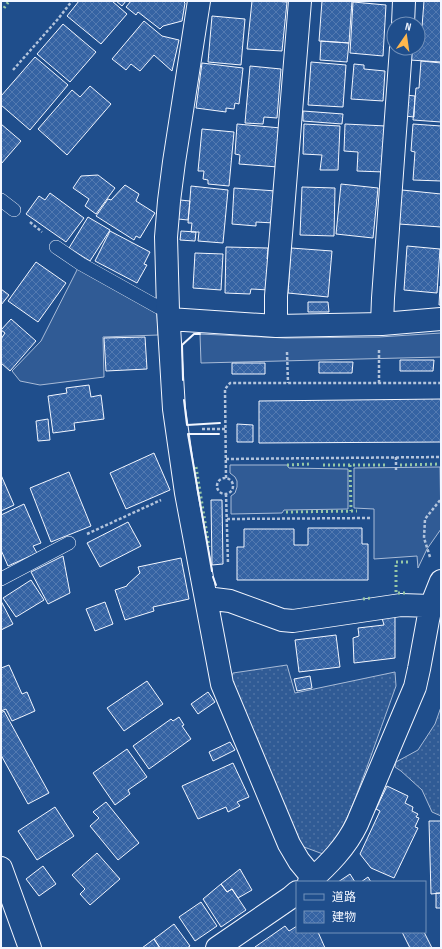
<svg xmlns="http://www.w3.org/2000/svg" width="442" height="949" viewBox="0 0 442 949" font-family="'Sofia Sans Condensed','Noto Sans JP',sans-serif">
  <style>
    .grass { fill: url(#grass-dots); stroke: #a8bbd7 }
    .built { fill: #305b95; stroke: #a8bbd7 }
    .building { fill: url(#building-cross-hatch); stroke: #f2f6ff }
    .lines { fill: none; stroke-linecap: round; stroke-linejoin: round }
    .service-casing { stroke: #f2f6ff; stroke-width: 14 }
    .minor-casing { stroke: #f2f6ff; stroke-width: 24 }
    .tertiary-casing { stroke: #f2f6ff; stroke-width: 24 }
    .path { stroke: #b3c4dc; stroke-width: 2.5; stroke-dasharray: 3 2; stroke-linecap: butt }
    .service { stroke: #1f4e8c; stroke-width: 13 }
    .minor { stroke: #1f4e8c; stroke-width: 22 }
    .tertiary { stroke: #1f4e8c; stroke-width: 22 }
    .hedge { stroke: #97c8a6; stroke-width: 3; stroke-dasharray: 2 3; stroke-linecap: butt }
    .wall { stroke: #f2f6ff; stroke-width: 2 }
  </style>
  <defs>
    <pattern id="grass-dots" width="8" height="8" patternUnits="userSpaceOnUse"><rect width="8" height="8" fill="#305b95"/><path d="M2 2h.1M6 6h.1" fill="none" stroke="#4e73a5" stroke-width="1.8" stroke-linecap="round"/></pattern>
    <pattern id="building-cross-hatch" width="8" height="8" patternUnits="userSpaceOnUse"><rect width="8" height="8" fill="#3563a3"/><path d="M0 0l8 8M0 8l8-8" fill="none" stroke="#537ab1"/></pattern>
  </defs>
  <rect width="100%" height="100%" fill="#1f4e8c"/>
  <path class="grass" d="M287,665L295,693L395,672L396,686C386,713 377,740 367,767C356,795 345,833 323,854L304,847L299,843L231,680L233,673Z
    M441,707V816L432,812L422,790L401,771L395,767L396,762L418,750L435,724Z"/>
  <path class="built" d="M78,268L157,313L158,335L103,337L104,377L40,385L20,381L12,371L41,341Z
    M441,333V357L201,363L200,334L286,338L379,337Z
    M230,465H287L289,468L348,469V509L284,510L282,513L231,514V496L235,493L237,487V481L235,477L230,473Z
    M440,467L441,529L427,549L418,568L417,556L374,559V509L354,508V468Z"/>
  <path class="building" d="M79,1H112L127,14L101,44L67,16Z
    M116,1H126L122,6Z
    M131,1H183L185,3L182,21L163,26L160,29L138,12L136,15L126,7Z
    M252,1H272L287,2L282,51L247,49Z
    M322,1H352L349,43L319,41Z
    M424,1H441V62L410,60L411,48H418V26L422,27Z
    M353,2L386,5L383,56L350,53Z
    M212,16L245,19L241,65L208,62Z
    M144,21L162,36L179,40L172,71L154,55L140,71L131,64L126,70L112,59Z
    M63,24L96,52L70,82L37,54Z
    M321,41L349,43L347,62L320,60Z
    M35,57L68,85L30,130L1,105V96Z
    M421,61L441,63V122L413,120L416,88H419Z
    M311,62L346,65L343,107L308,105Z
    M202,63L243,68L239,104L235,103L234,109L226,108V112L196,108Z
    M354,64L364,65V69L385,71L383,101L351,99Z
    M250,66L281,69L277,118L264,117L263,124L245,123Z
    M90,86L111,104L67,155L38,129L72,90L80,97Z
    M406,95L415,96L414,117L405,116Z
    M303,111L343,114L342,124L303,121Z
    M1,124L21,141L1,164Z
    M237,124L281,128L278,167L239,164L240,155L235,154Z
    M304,124L340,126L338,170H320L322,155L303,154Z
    M345,124L386,126L384,172L357,171L358,152L344,151Z
    M413,124L441,126V181L413,180L415,152L411,151Z
    M202,129L234,132L229,186L208,184V180L203,179L204,171H198Z
    M98,175L115,188L96,214L85,206L89,199L73,188L81,176Z
    M341,184L378,188L373,238L336,234Z
    M125,185L139,194L136,201L155,213L140,238L136,236L134,240L96,216L108,199L111,200Z
    M191,186L228,190L223,243L198,241L199,232H191L192,223H188Z
    M302,187L335,188L334,236L300,235Z
    M234,188L276,191L274,223L256,222V226L232,224Z
    M402,190L441,194V227L399,224Z
    M50,193L84,218L66,242L26,214L39,196L45,200Z
    M180,200L190,201L188,220L178,219Z
    M88,217L110,230L90,261L69,248Z
    M110,231L150,252L144,264L147,265L137,283L95,261Z
    M181,231L196,232L195,241L180,240Z
    M407,246L440,249L437,293L404,290Z
    M226,247L268,248L267,259L270,260L269,290L251,289L250,294L225,293Z
    M291,248L332,251L328,297L288,293Z
    M195,253L223,254L221,290L193,288Z
    M36,262L66,283L38,322L8,301Z
    M440,286H441V305H439Z
    M1,289L9,295L1,305Z
    M308,302H328L329,312H308Z
    M11,319L36,341L10,371L1,363V339L5,333L1,330Z
    M145,337L147,369L106,371L104,338Z
    M400,360H434L433,371H400Z
    M319,362H353L352,373H319Z
    M232,363H265V374H232Z
    M89,385L91,397L101,395L104,419L74,423L75,430L53,433L48,396L67,393L66,388Z
    M441,399V442L259,443V401Z
    M48,419L50,440L38,441L36,421Z
    M237,424L253,425V442H237Z
    M154,453L170,490L126,509L110,473Z
    M69,472L91,526L51,542L30,488Z
    M1,475L14,505L1,511Z
    M211,500H222L223,564L212,565Z
    M24,504L41,543L33,546L37,553L8,566L1,550V515Z
    M128,522L141,546L100,567L87,543Z
    M308,528H362V544H368V580H237V547H244V529H294V545H308Z
    M63,556L70,593L48,604L31,572Z
    M181,558L189,599L153,607L154,611L125,620L115,590L127,586V585L140,573L138,567Z
    M31,580L44,600L16,617L3,598Z
    M1,601L13,624L1,630Z
    M105,602L113,624L95,631L86,609Z
    M395,617V658L354,663L353,638L359,636L358,628L384,625L382,618Z
    M336,635L340,667L299,672L295,640Z
    M9,665L22,694L27,692L35,711L12,721L6,709L1,711V668Z
    M310,676L312,688L297,691L294,679Z
    M147,681L163,704L124,731L107,708Z
    M208,692L215,702L198,714L191,704Z
    M4,711L49,793L28,804L1,755V713Z
    M179,717L184,725L182,726L191,739L149,769L133,746L171,719L173,721Z
    M230,742L235,750L213,761L209,752Z
    M127,749L147,777L128,790L130,794L115,805L93,773Z
    M233,763L249,797L237,802L240,806L228,812L226,807L198,819L182,786Z
    M387,786L408,796L405,803L413,807L412,811L418,814L416,817L419,818L415,827L418,828L394,878L371,868L360,854L380,811L376,809Z
    M106,802L139,843L118,860L90,826L99,818L93,812Z
    M55,807L74,836L37,860L18,831Z
    M429,821H441V893L431,894Z
    M97,853L120,879L90,905L80,894L85,889L72,875Z
    M43,866L56,884L39,896L26,879Z
    M240,869L252,890L238,898L232,889L227,892L221,884Z
    M350,874L355,882H338Z
    M368,877L371,882H361Z
    M221,884L227,892L232,889L246,910L221,927L203,899Z
    M436,893H441V908H436Z
    M201,902L217,926L195,941L179,917Z
    M174,924L190,946L187,948H160L154,939Z
    M285,926L289,931L297,926V932H318L325,948H256L255,947Z
    M402,932H424L432,948H410Z
    M154,939L160,948H142Z"/>
  <g class="lines">
    <defs>
      <path id="service" d="M1,200L14,210
        M56,247L81,264L158,307L168,310
        M1,579L69,543"/>
      <path id="minor" d="M199,1L174,162L169,201L166,237L168,310L174,409L186,493L222,684L289,844L299,861L313,878
        M403,24L404,1
        M169,319L276,326L382,324L441,319
        M382,324L383,298L401,48
        M276,326V296L300,1
        M206,598L230,601L282,620L293,621L401,605L431,606
        M309,882C328,865 346,847 357,824L415,687L419,669L428,620L431,606L441,581
        M217,948L290,898L297,892"/>
      <path id="tertiary" d="M1,868L30,948"/>
    </defs>
    <use href="#service" class="service-casing"/>
    <use href="#minor" class="minor-casing"/>
    <use href="#tertiary" class="tertiary-casing"/>
    <path class="path" d="M13,70L58,19L72,1
      M30,222L42,232
      M379,350V383
      M287,352L288,383
      M202,429H226
      M396,457V472
      M226,459L441,457
      M226,478L225,389L230,383H441
      M217 486a8 8 0 1 1 16 0a8 8 0 1 1-16 0Z
      M226,494L228,564
      M227,519L372,518
      M87,534L161,500
      M430,557L424,538L425,519L441,499"/>
    <use href="#service" class="service"/>
    <use href="#minor" class="minor"/>
    <use href="#tertiary" class="tertiary"/>
    <path class="hedge" d="M4,8L9,1
      M287,465L310,464
      M323,465H386
      M350,465L351,511
      M400,465L441,464
      M196,467L209,547
      M286,512L357,511
      M405,593H396V562H411
      M363,599L371,598"/>
    <path class="wall" d="M183,380L182,345L194,334H200
      M184,400L187,425L220,423
      M212,571L188,434H219
      M213,577L216,585"/>
  </g>
  <rect width="442" height="949" fill="none" stroke="#f2f6ff" stroke-width="4"/>
  <rect x="296" y="881" width="130" height="52" fill="#1f4e8c" stroke="#7391ba"/>
  <rect x="304" y="894" width="20" height="6" fill="#1f4e8c" stroke="#7391ba"/>
  <text x="332" y="901" font-size="12" fill="#f2f6ff">道路</text>
  <rect x="304" y="911" width="20" height="12" fill="url(#building-cross-hatch)" stroke="#7391ba"/>
  <text x="332" y="921" font-size="12" fill="#f2f6ff">建物</text>
  <g transform="translate(406 36) rotate(13)"><circle r="19" fill="#1f4e8c" stroke="#7391ba"/>
  <path d="M0-3L7 15L0 10L-7 15Z" fill="#ffb74d"/>
  <text y="-6" font-size="11" font-weight="bold" text-anchor="middle" fill="#f2f6ff">N</text>
  </g>
</svg>
